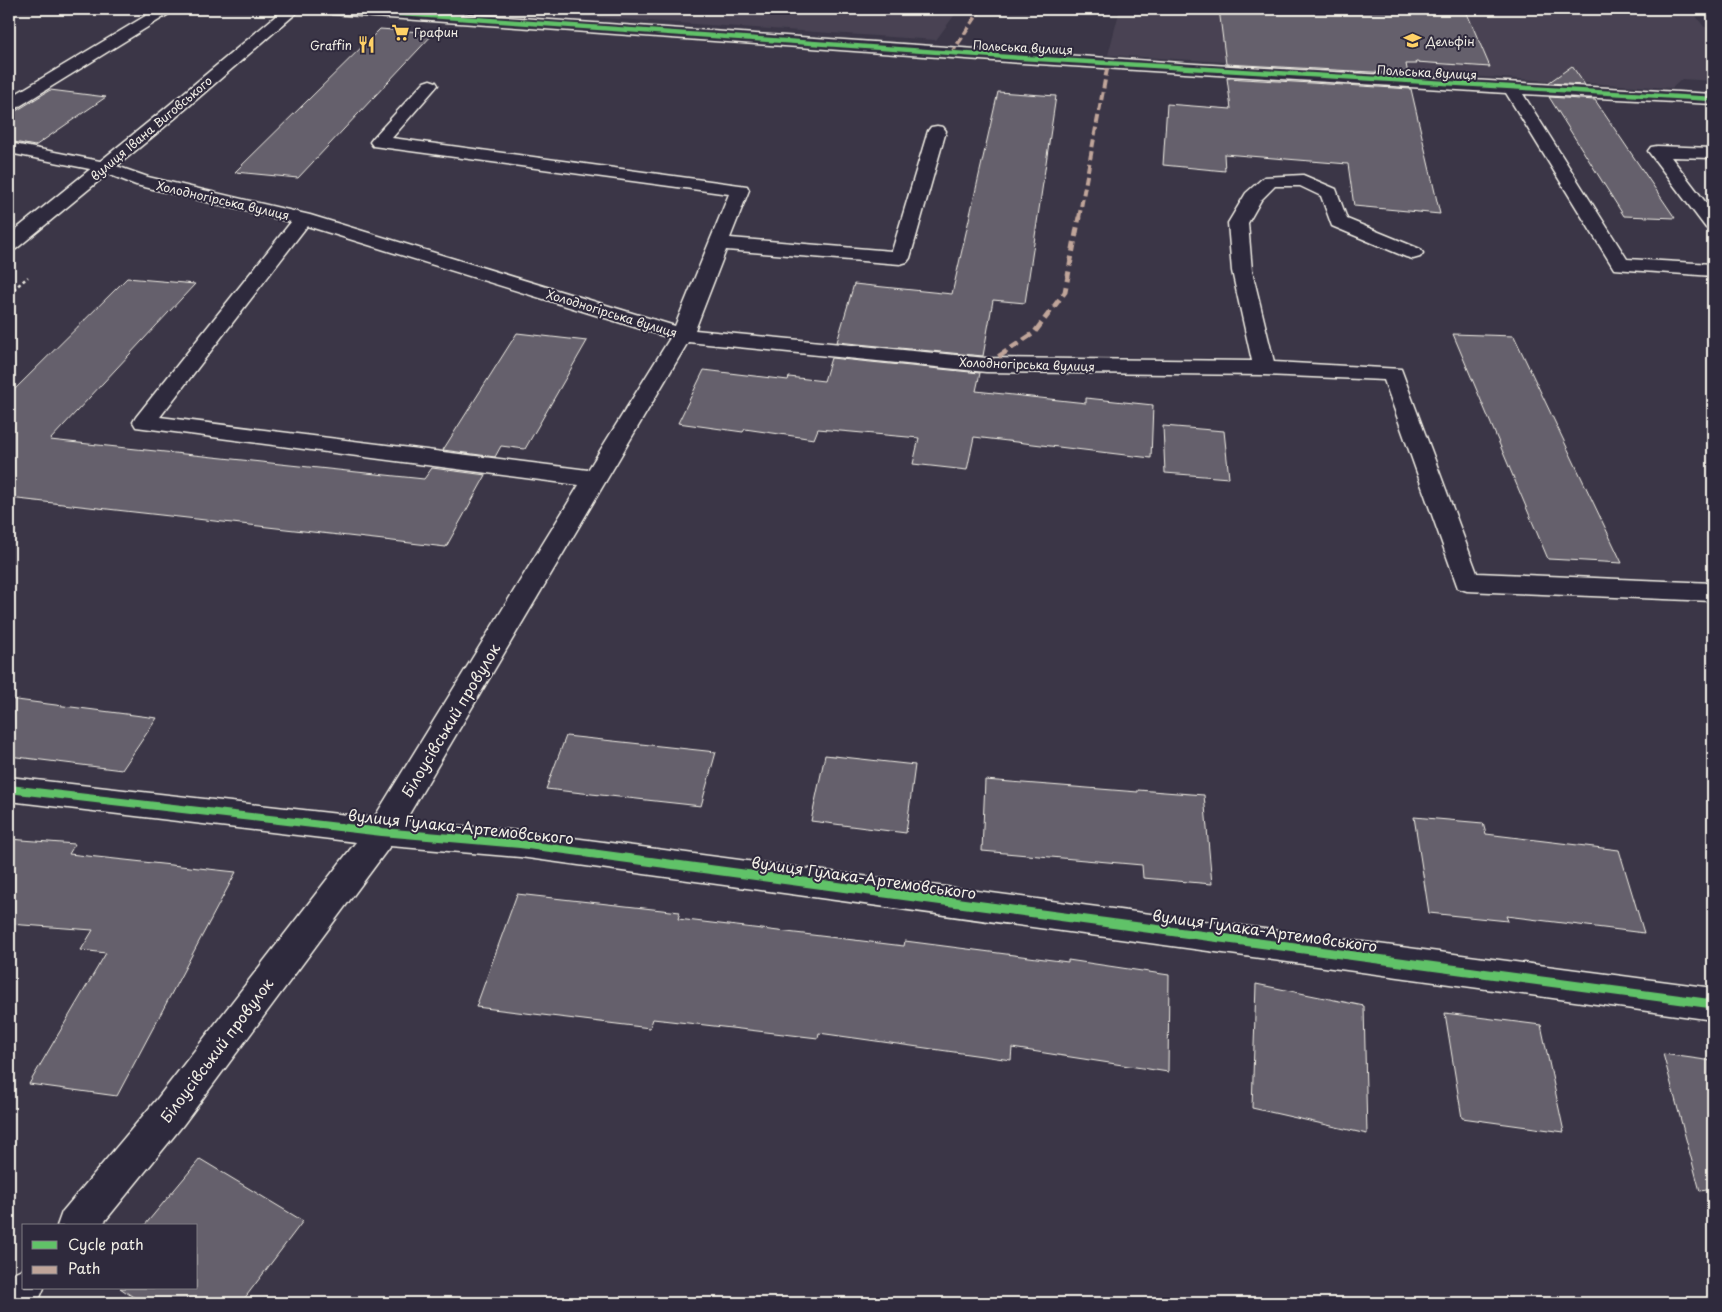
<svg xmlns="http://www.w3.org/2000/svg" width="1722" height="1312" viewBox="0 0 1722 1312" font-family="'Playpen Sans',sans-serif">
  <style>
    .built { fill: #484352 }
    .building { fill: #65616c; stroke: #f4f1e8 }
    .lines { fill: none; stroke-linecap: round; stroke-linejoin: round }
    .minor-casing { stroke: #f4f1e8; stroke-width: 3 }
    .major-casing { stroke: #f4f1e8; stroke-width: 3 }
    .path { stroke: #f4f1e8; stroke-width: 2.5; stroke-dasharray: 3 3; stroke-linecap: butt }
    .minor { fill: #2f2a3d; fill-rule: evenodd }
    .major { fill: #2f2a3d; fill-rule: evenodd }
    .quiet-far1 { stroke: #c0a59a; stroke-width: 4; stroke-dasharray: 8 4; stroke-linecap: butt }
    .quiet { stroke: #c0a59a; stroke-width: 5; stroke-dasharray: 10 5; stroke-linecap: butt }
    .cycleway-far2-casing { stroke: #2f2a3d; stroke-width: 6 }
    .cycleway-far1-casing { stroke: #2f2a3d; stroke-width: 11 }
    .cycleway-casing { stroke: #2f2a3d; stroke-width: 12 }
    .cycleway-far2 { stroke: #61c268; stroke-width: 4.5 }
    .cycleway-far1 { stroke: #61c268; stroke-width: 8 }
    .cycleway { stroke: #61c268; stroke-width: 9 }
    .labels { text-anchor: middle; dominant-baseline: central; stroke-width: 4; stroke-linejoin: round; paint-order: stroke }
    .far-poi-label { font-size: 12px; fill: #f4f1e8; stroke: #2f2a3d; text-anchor: start }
    .far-street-label { font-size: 12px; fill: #f4f1e8; stroke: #2f2a3d }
    .street-label { font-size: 15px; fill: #f4f1e8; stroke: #2f2a3d }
  </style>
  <rect width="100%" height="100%" fill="#3b3647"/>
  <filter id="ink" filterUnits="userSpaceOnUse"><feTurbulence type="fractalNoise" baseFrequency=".02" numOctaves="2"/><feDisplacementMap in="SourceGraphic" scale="10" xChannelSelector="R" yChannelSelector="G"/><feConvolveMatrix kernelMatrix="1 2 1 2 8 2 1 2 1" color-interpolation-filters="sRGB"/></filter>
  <g filter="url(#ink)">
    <path class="built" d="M469,9H959L936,40Z
      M1120,9H1691L1704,27L1713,28V81L1682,79L1672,88L1108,55Z"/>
    <path class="building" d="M1219,9H1425L1466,11L1490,67L1416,62L1417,64H1406L1408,74L1226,64Z
      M380,29L434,33L298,178L235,172Z
      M1572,66L1585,85L1548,83Z
      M1227,78L1411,89L1440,214L1354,206L1348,164L1224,154L1225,171L1163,165L1167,104L1231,109Z
      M50,90L106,97L35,146L9,141V112L16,111Z
      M998,92L1056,96L1025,303L993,300L983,356L837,342L854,284L952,294Z
      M1549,97L1595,100L1675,218L1624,216Z
      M127,278L195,284L50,440L424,479L432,468L486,475L446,547L9,498V395Z
      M517,333L587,341L525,449L501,446L495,457L443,450Z
      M1453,334L1514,336L1622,563L1548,559Z
      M831,358L980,373L976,391L1086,403V398L1153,405L1151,458L974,437L967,470L913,464L919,438L818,429L814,439L745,429L743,432L678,423L704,370L788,380L789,377L824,381Z
      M1163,426L1224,431L1229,478L1165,473Z
      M9,699L157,718L122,770L9,756Z
      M566,736L716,752L701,806L546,789Z
      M825,755L915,765L906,833L811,821Z
      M985,780L1138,792V790L1204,795L1212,884L1143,878L1142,865L982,851Z
      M1414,817L1483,823L1486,834L1619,850L1644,933L1506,916L1508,921L1429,913Z
      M9,839L75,844L69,854L236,872L117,1096L29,1084L106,953L81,950L93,930L9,924Z
      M517,894L680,912L678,919L904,946L905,941L1068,962V960L1169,975L1168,1072L1012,1048L1011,1060L819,1033L818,1038L653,1019L650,1028L476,1007Z
      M1256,984L1364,1006L1367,1134L1252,1108Z
      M1445,1013L1541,1025L1564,1132L1462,1118Z
      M1663,1054L1713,1061V1189L1700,1191Z
      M200,1159L303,1221L241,1303H142L120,1288H196V1226H144Z"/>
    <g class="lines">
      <defs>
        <path id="minor" d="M157,9H175L172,12L15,109L9,110V98Z
          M324,9H390L1195,64L1713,94V104L1523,94L1627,259L1713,264V276L1614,269L1506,93L1022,63L332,14L327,12Z
          M430,80L436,82L438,85L392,138L747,186L749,190L730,238L892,251L928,131L931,127L937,126L943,127L946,131L910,258L907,262L900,264L726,250L695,330L986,358L1252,361L1232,271L1228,223L1246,193L1264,177L1303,175L1336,189L1347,219L1420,249L1423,253L1420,257L1413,259L1406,257L1332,226L1321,196L1300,186H1275L1261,200L1248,223L1252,271L1274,362L1401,369L1477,573L1713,583V601L1467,591L1458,588L1384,380L1264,375L986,372L688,342L405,821L520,831L1713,988V1020L520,857L390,846L183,1125L101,1226H57L62,1212L157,1099L356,842L9,801V777L374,818L579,485L136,427L133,422L136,417L291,222L136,185L100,171L9,153V143L105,162L148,177L310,215L675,326L729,194L373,146L370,142L373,138L424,82ZM307,226L670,338L588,470L160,417Z
          M1657,146L1713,148V158L1671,157L1713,212V230L1706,228L1648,151L1651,147Z
          M24,1268V1288H44L38,1302L9,1303V1275Z"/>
        <path id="major" d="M284,9H301L174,119L16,249L9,251V235L162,111Z"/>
      </defs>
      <use href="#minor" class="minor-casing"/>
      <use href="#major" class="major-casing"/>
      <path class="path" d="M9,293L28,277"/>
      <use href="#minor" class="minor"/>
      <use href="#major" class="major"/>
      <path class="quiet-far1" d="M951,54L981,9
        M1079,218L1108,64"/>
      <path class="quiet" d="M986,365L1034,333L1065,292L1079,217"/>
      <defs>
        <path id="cycleway-far2" d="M332,9L1022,58L1713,99"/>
        <path id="cycleway-far1" d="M9,789L382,832L520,844L596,854"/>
        <path id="cycleway" d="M587,853L1713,1004"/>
      </defs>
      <use href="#cycleway-far2" class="cycleway-far2-casing"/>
      <use href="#cycleway-far1" class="cycleway-far1-casing"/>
      <use href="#cycleway" class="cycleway-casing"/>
      <use href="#cycleway-far2" class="cycleway-far2"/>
      <use href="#cycleway-far1" class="cycleway-far1"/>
      <use href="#cycleway" class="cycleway"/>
    </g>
  </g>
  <defs>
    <symbol id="supermarket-bare" viewBox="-9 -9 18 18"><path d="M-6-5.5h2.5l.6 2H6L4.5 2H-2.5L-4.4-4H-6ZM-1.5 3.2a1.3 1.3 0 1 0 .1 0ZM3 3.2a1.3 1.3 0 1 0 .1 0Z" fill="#ffd166" stroke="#2f2a3d" stroke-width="2.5" paint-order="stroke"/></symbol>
    <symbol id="school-bare" viewBox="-9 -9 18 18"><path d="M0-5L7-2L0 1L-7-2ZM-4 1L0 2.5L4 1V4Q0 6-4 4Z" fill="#ffd166" stroke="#2f2a3d" stroke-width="2.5" paint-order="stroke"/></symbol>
    <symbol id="restaurant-bare" viewBox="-9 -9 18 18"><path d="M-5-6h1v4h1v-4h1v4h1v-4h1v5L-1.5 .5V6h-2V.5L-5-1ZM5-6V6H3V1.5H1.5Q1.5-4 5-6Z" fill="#ffd166" stroke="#2f2a3d" stroke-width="2.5" paint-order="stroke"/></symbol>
  </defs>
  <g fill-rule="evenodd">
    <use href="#supermarket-bare" x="388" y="20" width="25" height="25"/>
    <use href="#school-bare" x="1400" y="28" width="25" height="25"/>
    <use href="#restaurant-bare" x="354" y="32" width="25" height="25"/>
  </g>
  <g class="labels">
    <g class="far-poi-label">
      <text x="414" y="32">Графин</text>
      <text x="1426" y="41">Дельфін</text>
      <text x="352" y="45" text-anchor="end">Graffin</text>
    </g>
    <g class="far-street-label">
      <text transform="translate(1023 47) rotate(3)">Польська вулиця</text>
      <text transform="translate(1427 72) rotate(3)">Польська вулиця</text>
      <text transform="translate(151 128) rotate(-40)">вулиця Івана Виговського</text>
      <text transform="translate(223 200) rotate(13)">Холодногірська вулиця</text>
      <text transform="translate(612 313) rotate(17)">Холодногірська вулиця</text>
      <text transform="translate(1027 364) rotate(2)">Холодногірська вулиця</text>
    </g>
    <g class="street-label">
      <text transform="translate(450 720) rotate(-59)">Білоусівський провулок</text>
      <text transform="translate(461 826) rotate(6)">вулиця Гулака-Артемовського</text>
      <text transform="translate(864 877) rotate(8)">вулиця Гулака-Артемовського</text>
      <text transform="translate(1265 930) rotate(8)">вулиця Гулака-Артемовського</text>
      <text transform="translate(216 1050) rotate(-53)">Білоусівський провулок</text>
    </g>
  </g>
  <rect width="1722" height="1312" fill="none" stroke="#2f2a3d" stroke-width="30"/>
  <rect x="15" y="15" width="1692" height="1282" fill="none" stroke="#f4f1e8" stroke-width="2" filter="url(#ink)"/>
  <rect x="22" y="1224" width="175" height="65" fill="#2f2a3d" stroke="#7e7a81"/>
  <rect x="32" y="1241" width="25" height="8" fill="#61c268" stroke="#7e7a81"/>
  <text x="68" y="1250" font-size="15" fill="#f4f1e8">Cycle path</text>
  <rect x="32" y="1266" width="25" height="8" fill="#c0a59a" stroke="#7e7a81"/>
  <text x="68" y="1274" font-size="15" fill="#f4f1e8">Path</text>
</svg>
